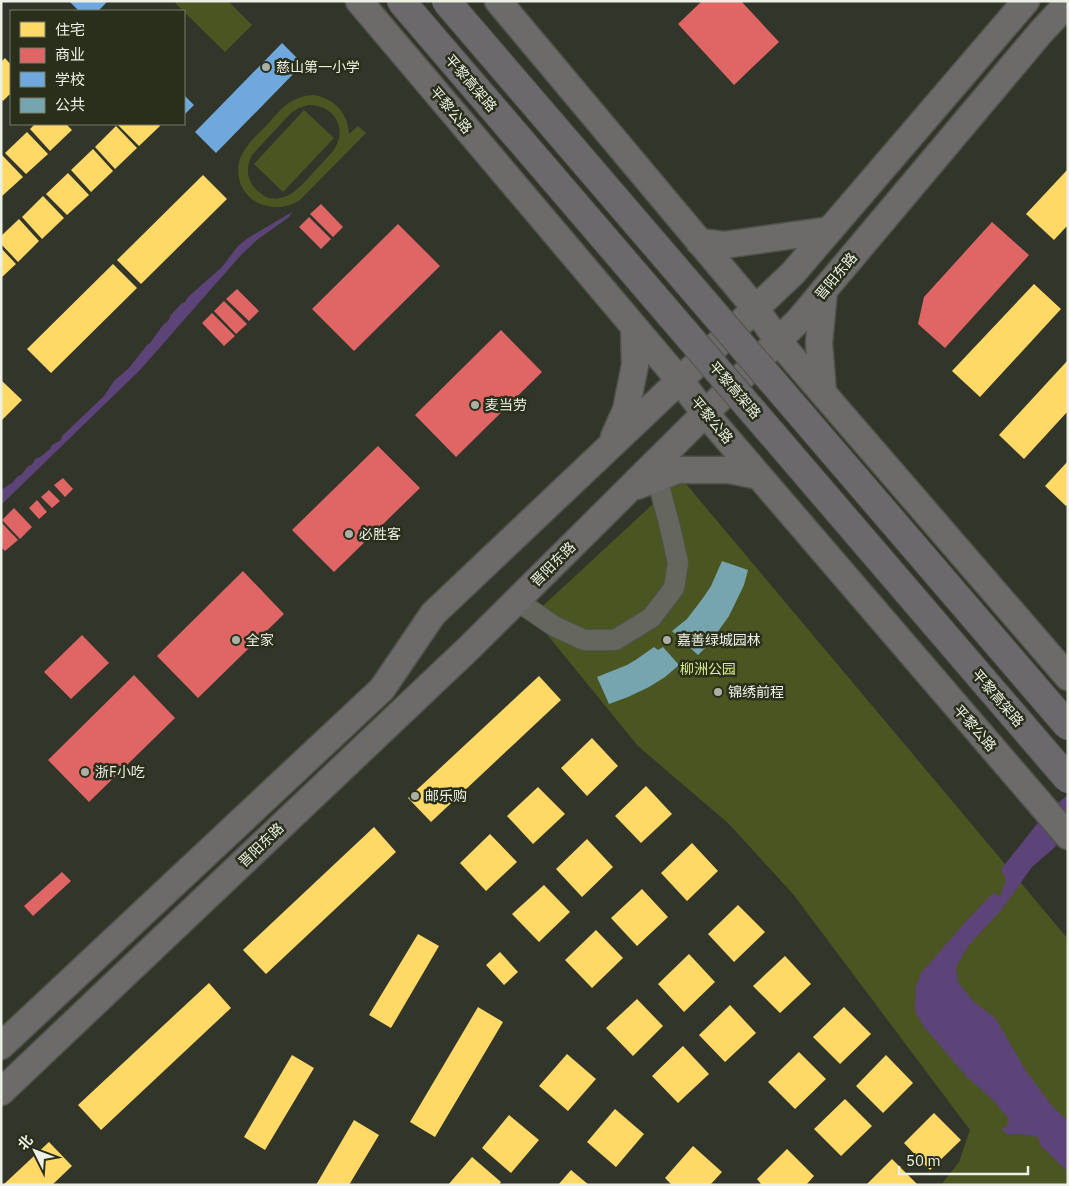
<svg xmlns="http://www.w3.org/2000/svg" width="1069" height="1186" viewBox="0 0 1069 1186" font-family="'IBM Plex Sans','Noto Sans SC',sans-serif">
  <style>
    .green { fill: #4a5522; fill-rule: evenodd }
    .water { fill: #5c4378 }
    .homes { fill: #ffd966 }
    .shops { fill: #e06666 }
    .schools { fill: #6fa8dc }
    .public { fill: #76a5af }
    .lines { fill: none; stroke-linecap: round; stroke-linejoin: round }
    .minor-casing { stroke: #50534a; stroke-width: 22 }
    .major-casing { stroke: #50534a; stroke-width: 29 }
    .minor { stroke: #65675f; stroke-width: 20 }
    .major { stroke: #6c6b6a; stroke-width: 26 }
    .highway-bridge-casing { stroke: #50534a; stroke-width: 30; stroke-linecap: butt }
    .highway-bridge { stroke: #6b696b; stroke-width: 28 }
    .poi-dot { fill: #acafa3; stroke: #2a2f1b; stroke-width: 2 }
    .labels { text-anchor: middle; dominant-baseline: central; stroke-width: 5; stroke-linejoin: round; paint-order: stroke }
    .poi-label { font-size: 14px; fill: #edf0e4; stroke: #2a2f1b; text-anchor: start }
    .street-label { font-size: 14px; fill: #edf0e4; stroke: #2a2f1b }
    .park-label { font-size: 14px; fill: #d5ed87; stroke: #2a2f1b }
  </style>
  <rect width="100%" height="100%" fill="#32352a"/>
  <path class="green" d="M177,1H228L252,25L225,52L175,3Z
    M314,95C335,99 348,113 349,134L358,126L366,133L300,200C270,219 232,198 239,162C240,157 243,152 246,148C251,140 258,134 264,128C273,119 281,107 292,101C299,97 306,95 314,95ZM308,105C334,104 349,129 333,151C326,159 319,166 312,174C300,187 286,204 266,197C261,194 255,190 252,184C246,175 247,165 252,155L291,113L299,108Z
    M304,110L334,138L283,192L254,164Z
    M681,478L1068,939V1185H941L959,1162L970,1130L793,894L728,823L638,746L532,616Z"/>
  <path class="water" d="M292,212L289,217L257,240L241,255L140,370L1,505V490L12,483L17,477L22,474L28,466L32,465L35,459L40,457L50,449L52,445L61,440L62,436L104,396L114,381L129,368L147,345L150,343L163,325L169,320L170,316L181,304L185,302L188,297L222,267L238,246L248,238Z
    M1068,795V832L1054,848L1032,867L1002,909L968,946L956,967L958,982L973,1001L996,1019L1026,1071L1052,1106L1068,1121V1172L1040,1145L1038,1137L1018,1134L1008,1135L1000,1127L1006,1128L1009,1119L992,1099L967,1077L924,1027L916,1013L915,1005L916,987L921,973L968,919L993,893L1000,896L1006,880L1001,869L1037,824L1054,806Z"/>
  <path class="homes" d="M5,58L11,65V93L3,101L1,98V62Z
    M35,124H66L72,130L50,151L30,129Z
    M119,124H159L160,126L139,146L118,125Z
    M116,126L137,148L115,169L95,147Z
    M27,132L48,154L26,174L5,153Z
    M93,149L113,171L91,192L71,170Z
    M2,155L23,177L1,197V156Z
    M1068,169V225L1054,240L1026,214Z
    M68,173L89,195L67,215L46,194Z
    M203,175L227,199L141,284L117,260Z
    M43,196L64,218L42,239L22,217Z
    M19,219L39,241L18,262L1,244V236Z
    M1,248L16,264L1,278Z
    M113,264L137,288L51,373L27,349Z
    M1034,284L1061,309L980,397L952,371Z
    M1068,360V411L1024,459L999,435Z
    M1,380L22,400L1,421Z
    M1068,461V504L1066,506L1045,486Z
    M539,676L561,700L431,822L408,798Z
    M592,738L618,766L587,796L561,768Z
    M646,786L672,814L641,843L615,816Z
    M538,787L565,814L533,844L507,816Z
    M374,827L396,852L266,974L243,950Z
    M490,834L517,862L486,891L460,863Z
    M587,839L613,867L582,897L556,869Z
    M692,843L718,871L687,901L661,873Z
    M544,885L570,912L539,942L512,914Z
    M642,889L668,917L637,946L611,918Z
    M738,905L765,932L734,962L708,934Z
    M596,930L623,958L592,988L565,960Z
    M418,934L439,946L391,1028L369,1015Z
    M500,952L518,972L504,985L486,965Z
    M689,954L715,982L684,1012L658,984Z
    M785,956L811,984L780,1013L753,986Z
    M209,983L231,1008L101,1130L78,1105Z
    M637,999L663,1026L633,1056L606,1028Z
    M730,1005L756,1033L725,1062L699,1035Z
    M478,1007L503,1022L435,1137L410,1122Z
    M844,1007L871,1034L840,1064L813,1037Z
    M683,1046L709,1074L678,1103L652,1076Z
    M799,1052L826,1079L795,1109L768,1082Z
    M567,1054L596,1079L568,1111L539,1086Z
    M292,1055L314,1068L265,1150L244,1137Z
    M886,1055L913,1083L883,1113L856,1086Z
    M845,1099L872,1126L841,1156L814,1129Z
    M615,1109L644,1134L616,1167L587,1142Z
    M934,1113L961,1140L930,1170L904,1143Z
    M509,1115L539,1140L511,1173L482,1148Z
    M354,1120L379,1135L349,1185H316Z
    M49,1142L72,1166L52,1185H3Z
    M693,1146L722,1172L710,1185H672L665,1178Z
    M787,1149L814,1176L806,1185H762L757,1179Z
    M472,1157L501,1182L499,1185H448Z
    M892,1159L918,1185H866Z
    M571,1170L589,1185H558Z"/>
  <path class="shops" d="M702,1H741L779,42L734,85L678,24Z
    M321,204L343,227L333,237L310,214Z
    M309,217L331,239L321,249L299,227Z
    M992,222L1029,255L945,348L918,324L924,297Z
    M398,224L440,266L354,351L312,309Z
    M237,289L259,311L249,321L226,299Z
    M224,301L247,324L236,334L214,311Z
    M212,313L235,336L224,346L202,323Z
    M501,330L542,372L456,457L415,415Z
    M378,446L420,488L334,572L292,530Z
    M63,478L73,489L65,497L54,485Z
    M49,490L60,501L52,508L41,497Z
    M37,500L47,512L39,519L29,508Z
    M14,508L32,527L20,539L2,520Z
    M1,522L18,540L5,551L1,547Z
    M243,571L284,614L198,698L157,656Z
    M82,635L109,663L71,699L44,672Z
    M134,675L175,718L89,802L48,760Z
    M62,872L71,881L33,916L24,906Z"/>
  <path class="schools" d="M69,1H108L98,11H79Z
    M282,43L303,64L216,153L195,132Z
    M184,95L194,105L184,115Z"/>
  <path class="public" d="M722,561L748,570L744,585L729,616L709,644L698,655L672,631L687,619L703,598L711,586Z
    M654,647L658,650L663,647L679,665L665,677L649,687L628,697L609,704L597,677L627,665L637,659Z"/>
  <g class="lines">
    <defs>
      <path id="minor" d="M516,600L554,626L584,640H615L651,618L674,588L678,563L670,527L657,478"/>
      <path id="major" d="M359,1L680,381L705,413L1068,836
        M498,1L756,309L778,341L1068,677
        M699,242L724,245L830,230
        M823,393L819,343L824,290
        M614,437L626,410L635,365L634,327
        M637,486L678,470H729L759,476
        M1,1046L382,689L433,614L793,273L1026,1
        M1,1092L470,647L799,320L1041,32L1068,3"/>
    </defs>
    <use href="#minor" class="minor-casing"/>
    <use href="#major" class="major-casing"/>
    <use href="#minor" class="minor"/>
    <use href="#major" class="major"/>
    <defs>
      <path id="highway-bridge" d="M401,1L1068,779
        M446,1L1068,726"/>
    </defs>
    <use href="#highway-bridge" class="highway-bridge-casing"/>
    <use href="#highway-bridge" class="highway-bridge"/>
  </g>
  <g class="poi-dot">
    <circle cx="266" cy="67" r="5"/>
    <circle cx="475" cy="405" r="5"/>
    <circle cx="349" cy="534" r="5"/>
    <circle cx="236" cy="640" r="5"/>
    <circle cx="667" cy="640" r="5"/>
    <circle cx="718" cy="692" r="5"/>
    <circle cx="85" cy="772" r="5"/>
    <circle cx="415" cy="796" r="5"/>
  </g>
  <g class="labels">
    <g class="poi-label">
      <text x="276" y="67">慈山第一小学</text>
      <text x="485" y="405">麦当劳</text>
      <text x="359" y="534">必胜客</text>
      <text x="246" y="640">全家</text>
      <text x="677" y="640">嘉善绿城园林</text>
      <text x="728" y="692">锦绣前程</text>
      <text x="95" y="772">浙F小吃</text>
      <text x="425" y="796">邮乐购</text>
    </g>
    <g class="street-label">
      <text transform="translate(471 83) rotate(49)">平黎高架路</text>
      <text transform="translate(451 110) rotate(50)">平黎公路</text>
      <text transform="translate(836 276) rotate(-50)">晋阳东路</text>
      <text transform="translate(735 390) rotate(49)">平黎高架路</text>
      <text transform="translate(712 420) rotate(50)">平黎公路</text>
      <text transform="translate(553 564) rotate(-45)">晋阳东路</text>
      <text transform="translate(998 698) rotate(49)">平黎高架路</text>
      <text transform="translate(975 728) rotate(49)">平黎公路</text>
      <text transform="translate(261 845) rotate(-44)">晋阳东路</text>
    </g>
    <g class="park-label">
      <text x="708" y="669">柳洲公园</text>
    </g>
  </g>
  <rect width="1069" height="1186" fill="none" stroke="#edf0e4" stroke-width="5"/>
  <rect x="10" y="10" width="175" height="115" fill="#2a2f1b" stroke="#787c6b"/>
  <rect x="20" y="22" width="25" height="15" fill="#ffd966" stroke="#787c6b"/>
  <text x="55" y="35" font-size="15" fill="#edf0e4">住宅</text>
  <rect x="20" y="48" width="25" height="15" fill="#e06666" stroke="#787c6b"/>
  <text x="55" y="60" font-size="15" fill="#edf0e4">商业</text>
  <rect x="20" y="72" width="25" height="15" fill="#6fa8dc" stroke="#787c6b"/>
  <text x="55" y="85" font-size="15" fill="#edf0e4">学校</text>
  <rect x="20" y="98" width="25" height="15" fill="#76a5af" stroke="#787c6b"/>
  <text x="55" y="110" font-size="15" fill="#edf0e4">公共</text>
  <g transform="translate(35 1151) rotate(312)" stroke="#2a2f1b" stroke-width="4" paint-order="stroke">
  <path d="M0-4L9 19L0 12L-9 19Z" fill="#edf0e4"/>
  <text y="-8" font-size="14" font-weight="bold" text-anchor="middle" fill="#edf0e4">北</text>
  </g>
  <path d="M899 1166v8h129v-8" fill="none" stroke="#edf0e4" stroke-width="2.5"/>
  <text x="906" y="1166" font-size="15" fill="#edf0e4" stroke="#2a2f1b" stroke-width="4" paint-order="stroke">50 m</text>
</svg>
